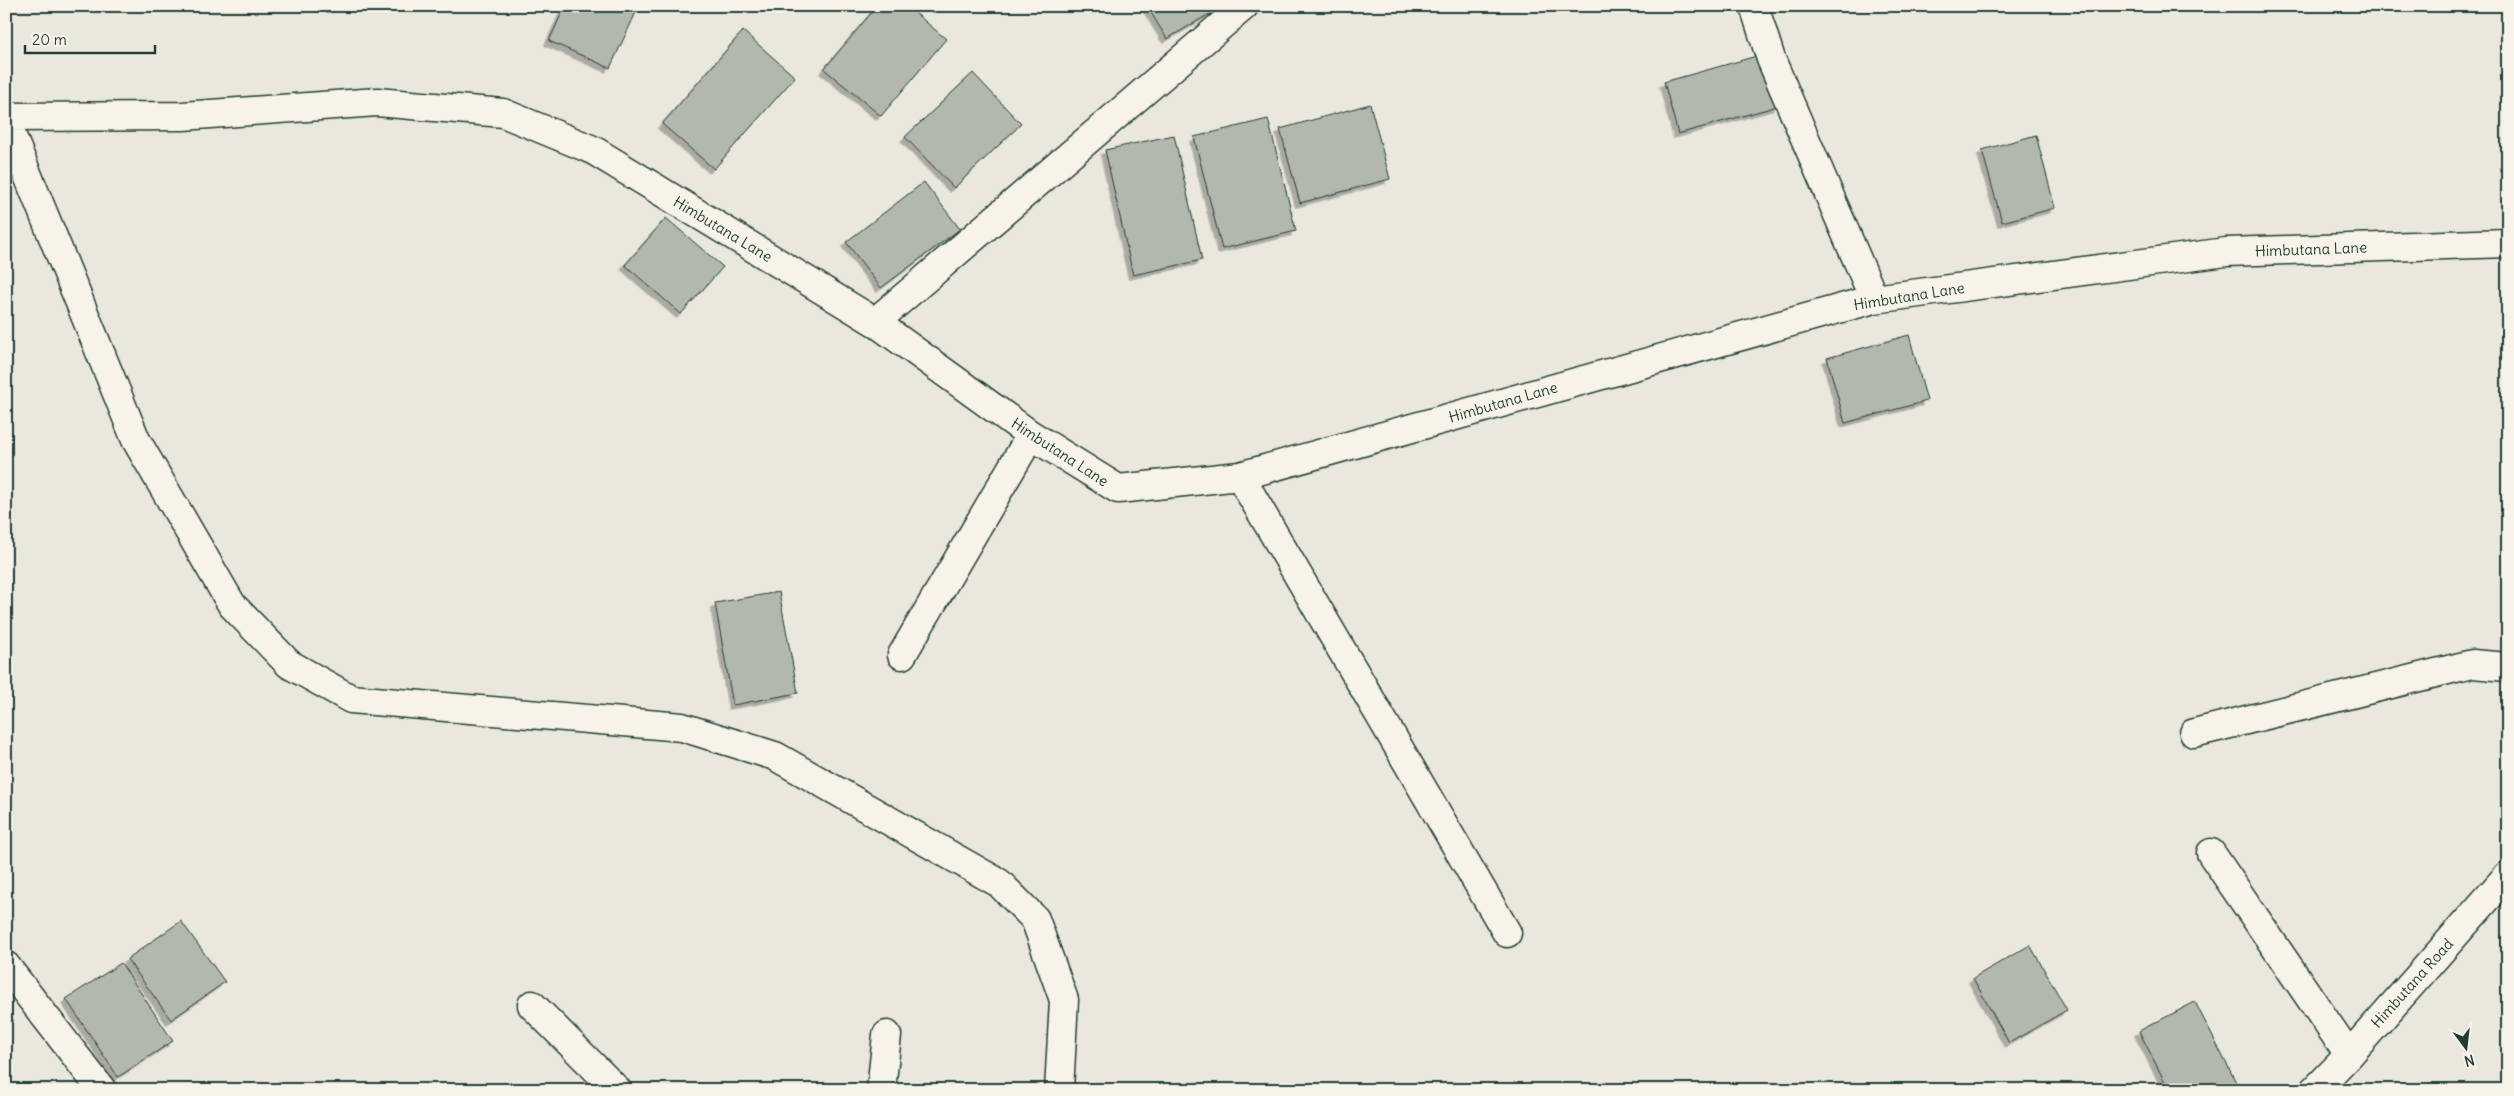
<svg xmlns="http://www.w3.org/2000/svg" width="2514" height="1096" viewBox="0 0 2514 1096" font-family="Delius,sans-serif">
  <style>
    .building { fill: #b2b8ae; stroke: #1f3d34; filter: url(#shadow) }
    .lines { fill: none; stroke-linecap: round; stroke-linejoin: round }
    .street-casing { stroke: #1f3d34; stroke-width: 31 }
    .secondary-casing { stroke: #1f3d34; stroke-width: 31 }
    .street { stroke: #f7f3e8; stroke-width: 28 }
    .secondary { stroke: #f7f3e8; stroke-width: 28 }
    .labels { text-anchor: middle; dominant-baseline: central; stroke-width: 4; stroke-linejoin: round; paint-order: stroke }
    .street-label { font-size: 15px; fill: #1f3d34; stroke: #f7f3e8 }
  </style>
  <defs>
    <filter id="shadow"><feDropShadow dx="-4.5" dy="4.5" stdDeviation="0" flood-color="#0004"/></filter>
  </defs>
  <rect width="100%" height="100%" fill="#eae8dd"/>
  <filter id="ink" filterUnits="userSpaceOnUse"><feTurbulence type="fractalNoise" baseFrequency=".02" numOctaves="2"/><feDisplacementMap in="SourceGraphic" scale="10" xChannelSelector="R" yChannelSelector="G"/><feConvolveMatrix kernelMatrix="1 2 1 2 8 2 1 2 1" color-interpolation-filters="sRGB"/></filter>
  <g filter="url(#ink)">
    <path class="building" d="M565,6H639L610,68L549,41Z
      M877,6H907L946,39L881,116L824,69Z
      M1147,6H1223L1167,39Z
      M743,31L795,77L714,169L662,124Z
      M1764,54L1778,106L1678,134L1664,82Z
      M973,73L1021,124L954,188L905,137Z
      M1370,104L1390,179L1300,203L1280,129Z
      M1268,119L1296,231L1222,249L1194,137Z
      M1174,135L1202,260L1133,275L1105,150Z
      M2036,135L2055,208L2002,222L1982,150Z
      M924,182L960,229L881,288L846,242Z
      M666,218L723,267L681,314L625,265Z
      M1909,335L1927,401L1845,423L1827,358Z
      M779,592L798,693L733,705L715,603Z
      M181,921L225,982L171,1020L127,959Z
      M2030,945L2067,1010L2009,1043L1973,978Z
      M121,963L173,1041L118,1077L66,999Z
      M2195,1002L2240,1090H2169L2139,1031Z"/>
    <g class="lines">
      <defs>
        <path id="street" d="M1754,6L1771,59L1874,299
          M6,117L183,116L377,102L503,113L593,150L875,322L1031,435L1118,489L1240,476L1874,299L2226,252L2508,243
          M6,122L136,440L232,605L289,664L351,699L682,727L775,756L999,883L1035,919L1064,1000L1059,1090
          M875,322L1244,6
          M1240,476L1507,933
          M902,655L1031,435
          M2194,733L2472,664L2508,667
          M2211,853L2349,1055
          M6,966L102,1090
          M532,1005L617,1090
          M881,1090L887,1035"/>
        <path id="secondary" d="M2315,1090L2349,1055L2508,875"/>
      </defs>
      <use href="#street" class="street-casing"/>
      <use href="#secondary" class="secondary-casing"/>
      <use href="#street" class="street"/>
      <use href="#secondary" class="secondary"/>
    </g>
  </g>
  <g class="labels">
    <g class="street-label">
      <text transform="translate(723 229) rotate(31)">Himbutana Lane</text>
      <text transform="translate(2311 249) rotate(-2)">Himbutana Lane</text>
      <text transform="translate(1909 296) rotate(-9)">Himbutana Lane</text>
      <text transform="translate(1503 402) rotate(-16)">Himbutana Lane</text>
      <text transform="translate(1060 452) rotate(33)">Himbutana Lane</text>
      <text transform="translate(2412 983) rotate(-48)">Himbutana Road</text>
    </g>
  </g>
  <rect width="2514" height="1096" fill="none" stroke="#f7f3e8" stroke-width="25"/>
  <rect x="12" y="12" width="2489" height="1071" fill="none" stroke="#1f3d34" stroke-width="2" filter="url(#ink)"/>
  <g transform="translate(2466 1048) rotate(165)" stroke="#f7f3e8" stroke-width="4" paint-order="stroke">
  <path d="M0-4L9 19L0 12L-9 19Z" fill="#1f3d34"/>
  <text y="-8" font-size="14" font-weight="bold" text-anchor="middle" fill="#1f3d34">N</text>
  </g>
  <path d="M25 45v8h130v-8" fill="none" stroke="#1f3d34" stroke-width="2.5"/>
  <text x="32" y="45" font-size="15" fill="#1f3d34" stroke="#f7f3e8" stroke-width="4" paint-order="stroke">20 m</text>
</svg>
